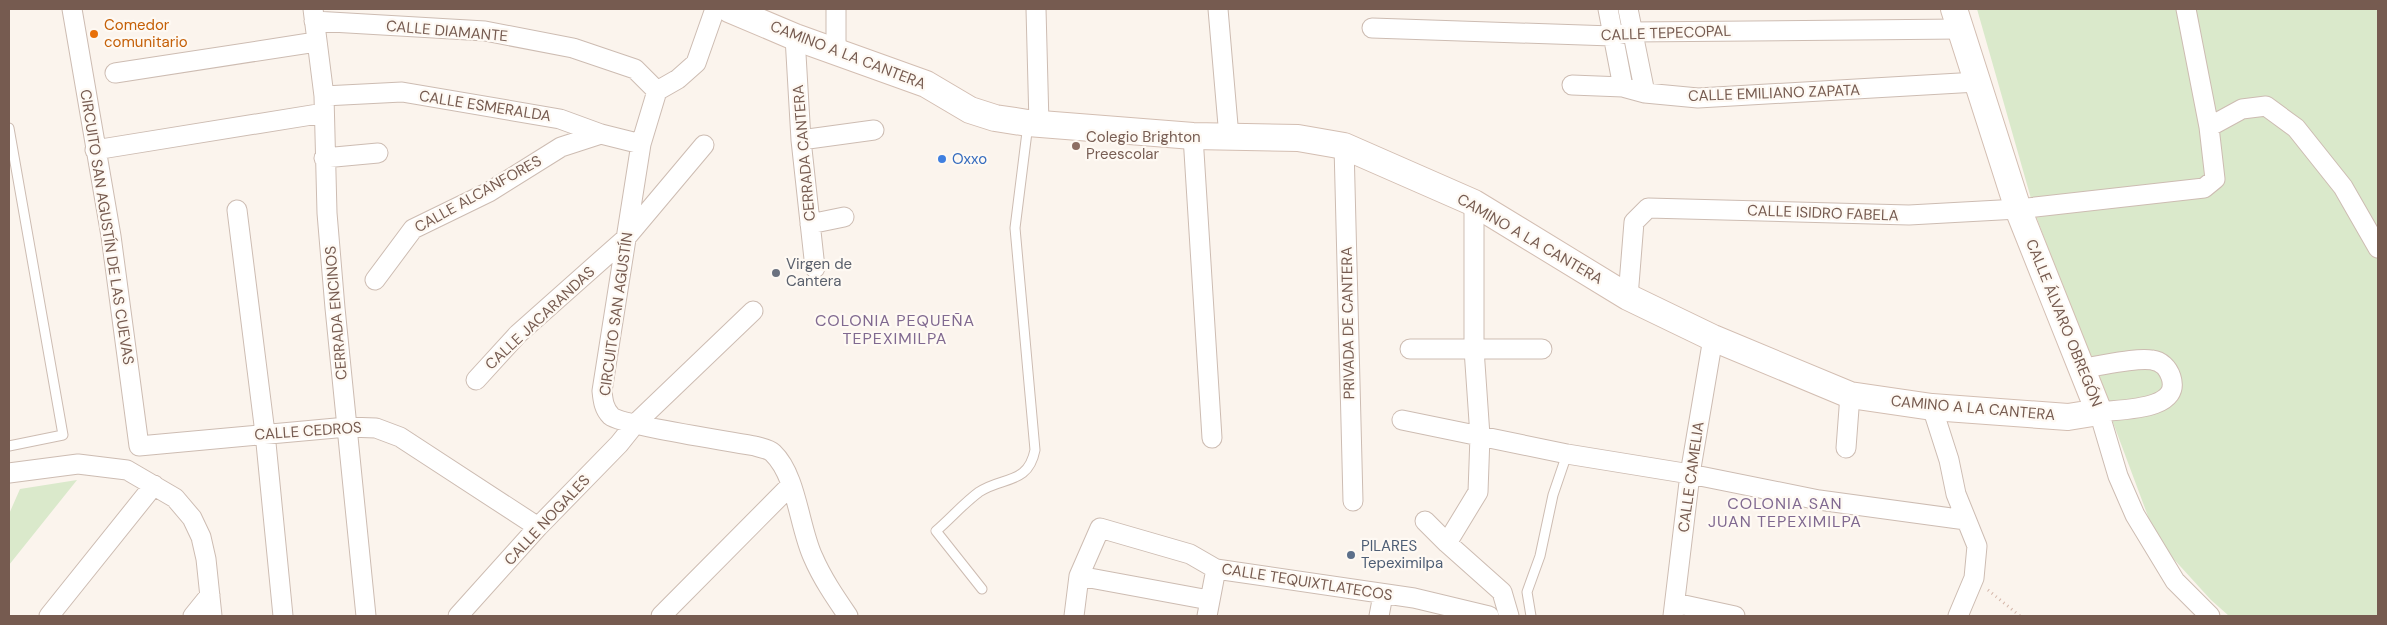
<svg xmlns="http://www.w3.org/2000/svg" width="2387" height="625" viewBox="0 0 2387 625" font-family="'DM Sans',sans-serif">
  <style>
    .grass { fill: #dae9cb }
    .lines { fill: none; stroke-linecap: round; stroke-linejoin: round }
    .lane-casing { stroke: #cdbcb2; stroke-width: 11 }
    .street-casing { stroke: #cdbcb2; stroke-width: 21 }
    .secondary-casing { stroke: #d3beb2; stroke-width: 28 }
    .path { stroke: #d4b6a9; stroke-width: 3; stroke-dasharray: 1 4; stroke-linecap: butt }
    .lane { stroke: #fff; stroke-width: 9 }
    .street { stroke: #fff; stroke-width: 19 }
    .secondary { stroke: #fff; stroke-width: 26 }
    .food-dot { fill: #e8710a; stroke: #fef9f3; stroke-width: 2 }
    .education-dot { fill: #8d6e63; stroke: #fef9f3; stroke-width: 2 }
    .shop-dot { fill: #3f7fe0; stroke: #fef9f3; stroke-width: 2 }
    .worship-dot { fill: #6b7280; stroke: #fef9f3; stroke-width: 2 }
    .service-dot { fill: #5c6f8a; stroke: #fef9f3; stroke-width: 2 }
    .labels { text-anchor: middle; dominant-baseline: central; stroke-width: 4.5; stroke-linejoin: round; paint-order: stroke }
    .food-label { font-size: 15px; fill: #c56008; stroke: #fef9f3; text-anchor: start }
    .street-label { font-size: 15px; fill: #765b50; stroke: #fef9f3 }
    .education-label { font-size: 15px; fill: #785e54; stroke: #fef9f3; text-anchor: start }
    .shop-label { font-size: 15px; fill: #366cbe; stroke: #fef9f3; text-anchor: start }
    .worship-label { font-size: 15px; fill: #5b616d; stroke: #fef9f3; text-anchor: start }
    .service-label { font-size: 15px; fill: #4e5e75; stroke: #fef9f3; text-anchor: start }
    .neighbourhood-label { font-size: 16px; letter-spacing: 1px; fill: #806990; stroke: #fef9f3 }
  </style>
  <rect width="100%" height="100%" fill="#fbf4ed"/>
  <path class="grass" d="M1977,9H2378V616H2229L2211,600L2170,555L2149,519L2036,216Z
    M77,480L9,565V514L20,489Z"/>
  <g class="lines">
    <defs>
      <path id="lane" d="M9,128L63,435L9,446
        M982,589L936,531C950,519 964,503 979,492C1003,476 1028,485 1035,450L1015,228L1028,124
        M1531,616L1527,592L1540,556L1553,495L1567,454"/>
      <path id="street" d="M72,9L111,236L139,446L347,427L376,428L400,437L538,527
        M313,9L324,96L327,213L335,308L366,616
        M715,9L696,63L678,79L657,91L641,144L602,391C603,401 604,409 611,416C621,425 734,442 755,446C761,448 769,449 773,453C797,476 799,527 813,557C822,578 835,597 848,616
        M836,9V51
        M1036,9L1039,124
        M1218,9L1229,137
        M1608,9L1623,87
        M1628,9L1645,93
        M314,21L485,31L573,48L635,69L657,91
        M1372,28L1612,36L1631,32L1960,29
        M795,37L801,140L815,268
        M115,73L316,42
        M1572,85L1623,87L1645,93L1698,98L1977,82
        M324,96L402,92L560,119L601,134L641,144
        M2209,127L2242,109L2266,106L2296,128L2343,187L2378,248
        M1193,136L1212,438
        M801,140L874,130
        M1344,146L1353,501
        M95,150L324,113
        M324,158L378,153
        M237,210L265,433L283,616
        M810,224L844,217
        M375,280L413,229L489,192L561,147L601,134
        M1628,297L1634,222L1648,208L1909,215L2018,209L2204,188L2215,179L2209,127L2186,9
        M1410,349H1542
        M2083,368C2101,366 2136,357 2152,360C2161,361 2168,368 2171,377C2182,411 2120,409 2099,412L2118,476L2135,515L2175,581L2210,616
        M476,380L518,334L625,239L704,145
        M1932,407L1949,460L1956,494L1977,546L1974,578L1958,616
        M1402,420L1567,454L1690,474L1819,500L1966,520
        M1846,448L1850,395
        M9,473L78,464L127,470L175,498L192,518L201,537L206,559L212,616
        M1425,521L1447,543L1502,592L1509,616
        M1447,543L1478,492L1480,436L1474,349V203
        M1079,576L1209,600
        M1675,603L1735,616
        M49,616L154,485
        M193,616L210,595
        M458,616L538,527L619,444L635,424L753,311
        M661,616L790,486
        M1074,616L1079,576L1100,528L1190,554L1216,569L1414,598L1489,616
        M1207,616L1216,569
        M1379,616L1383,595
        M1673,616L1690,474L1713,338"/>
      <path id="secondary" d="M729,9L795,37L926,84L970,110L995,118L1028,123L1193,136L1298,138L1344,146L1474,203L1628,297L1713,338L1850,395L1932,407L2068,417L2099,412L2018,209L1954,9"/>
    </defs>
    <use href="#lane" class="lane-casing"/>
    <use href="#street" class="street-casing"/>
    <use href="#secondary" class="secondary-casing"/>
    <path class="path" d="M1988,590L2020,616"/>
    <use href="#lane" class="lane"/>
    <use href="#street" class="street"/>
    <use href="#secondary" class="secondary"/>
  </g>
  <circle class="food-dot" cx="94" cy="34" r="5"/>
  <circle class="education-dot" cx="1076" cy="146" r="5"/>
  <circle class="shop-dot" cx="942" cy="159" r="5"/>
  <circle class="worship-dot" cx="776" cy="273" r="5"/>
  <circle class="service-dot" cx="1351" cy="555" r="5"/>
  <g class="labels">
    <g class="food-label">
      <text x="104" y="25">Comedor<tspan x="104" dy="17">comunitario</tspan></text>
    </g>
    <g class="street-label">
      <text transform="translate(447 31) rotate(5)">CALLE DIAMANTE</text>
      <text transform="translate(1666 33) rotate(-2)">CALLE TEPECOPAL</text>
      <text transform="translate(848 55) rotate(21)">CAMINO A LA CANTERA</text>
      <text transform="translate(1774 93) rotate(-2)">CALLE EMILIANO ZAPATA</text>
      <text transform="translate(485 106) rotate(9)">CALLE ESMERALDA</text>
      <text transform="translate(804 153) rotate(-95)">CERRADA CANTERA</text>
      <text transform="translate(478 194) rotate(-29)">CALLE ALCANFORES</text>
      <text transform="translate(1823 213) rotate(2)">CALLE ISIDRO FABELA</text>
      <text transform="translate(107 227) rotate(81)">CIRCUITO SAN AGUSTÍN DE LAS CUEVAS</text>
      <text transform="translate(1530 239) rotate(30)">CAMINO A LA CANTERA</text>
      <text transform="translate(336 313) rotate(-95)">CERRADA ENCINOS</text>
      <text transform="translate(616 314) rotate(-82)">CIRCUITO SAN AGUSTÍN</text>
      <text transform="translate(540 318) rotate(-43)">CALLE JACARANDAS</text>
      <text transform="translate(1348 323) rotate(-91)">PRIVADA DE CANTERA</text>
      <text transform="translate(2064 323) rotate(68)">CALLE ÁLVARO OBREGÓN</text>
      <text transform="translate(1973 408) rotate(5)">CAMINO A LA CANTERA</text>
      <text transform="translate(308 431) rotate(-4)">CALLE CEDROS</text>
      <text transform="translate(1691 477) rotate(-82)">CALLE CAMELIA</text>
      <text transform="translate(547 520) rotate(-47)">CALLE NOGALES</text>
      <text transform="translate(1307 582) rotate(9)">CALLE TEQUIXTLATECOS</text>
    </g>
    <g class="education-label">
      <text x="1086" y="137">Colegio Brighton<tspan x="1086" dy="17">Preescolar</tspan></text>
    </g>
    <g class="shop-label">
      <text x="952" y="159">Oxxo</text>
    </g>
    <g class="worship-label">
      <text x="786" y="264">Virgen de<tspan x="786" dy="17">Cantera</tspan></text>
    </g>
    <g class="service-label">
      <text x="1361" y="546">PILARES<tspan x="1361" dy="17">Tepeximilpa</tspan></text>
    </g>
    <g class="neighbourhood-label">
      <text x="895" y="320">COLONIA PEQUEÑA<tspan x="895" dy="18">TEPEXIMILPA</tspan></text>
      <text x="1785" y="503">COLONIA SAN<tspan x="1785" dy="18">JUAN TEPEXIMILPA</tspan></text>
    </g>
  </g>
  <rect width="2387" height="625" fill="none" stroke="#765b50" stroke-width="20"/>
</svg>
